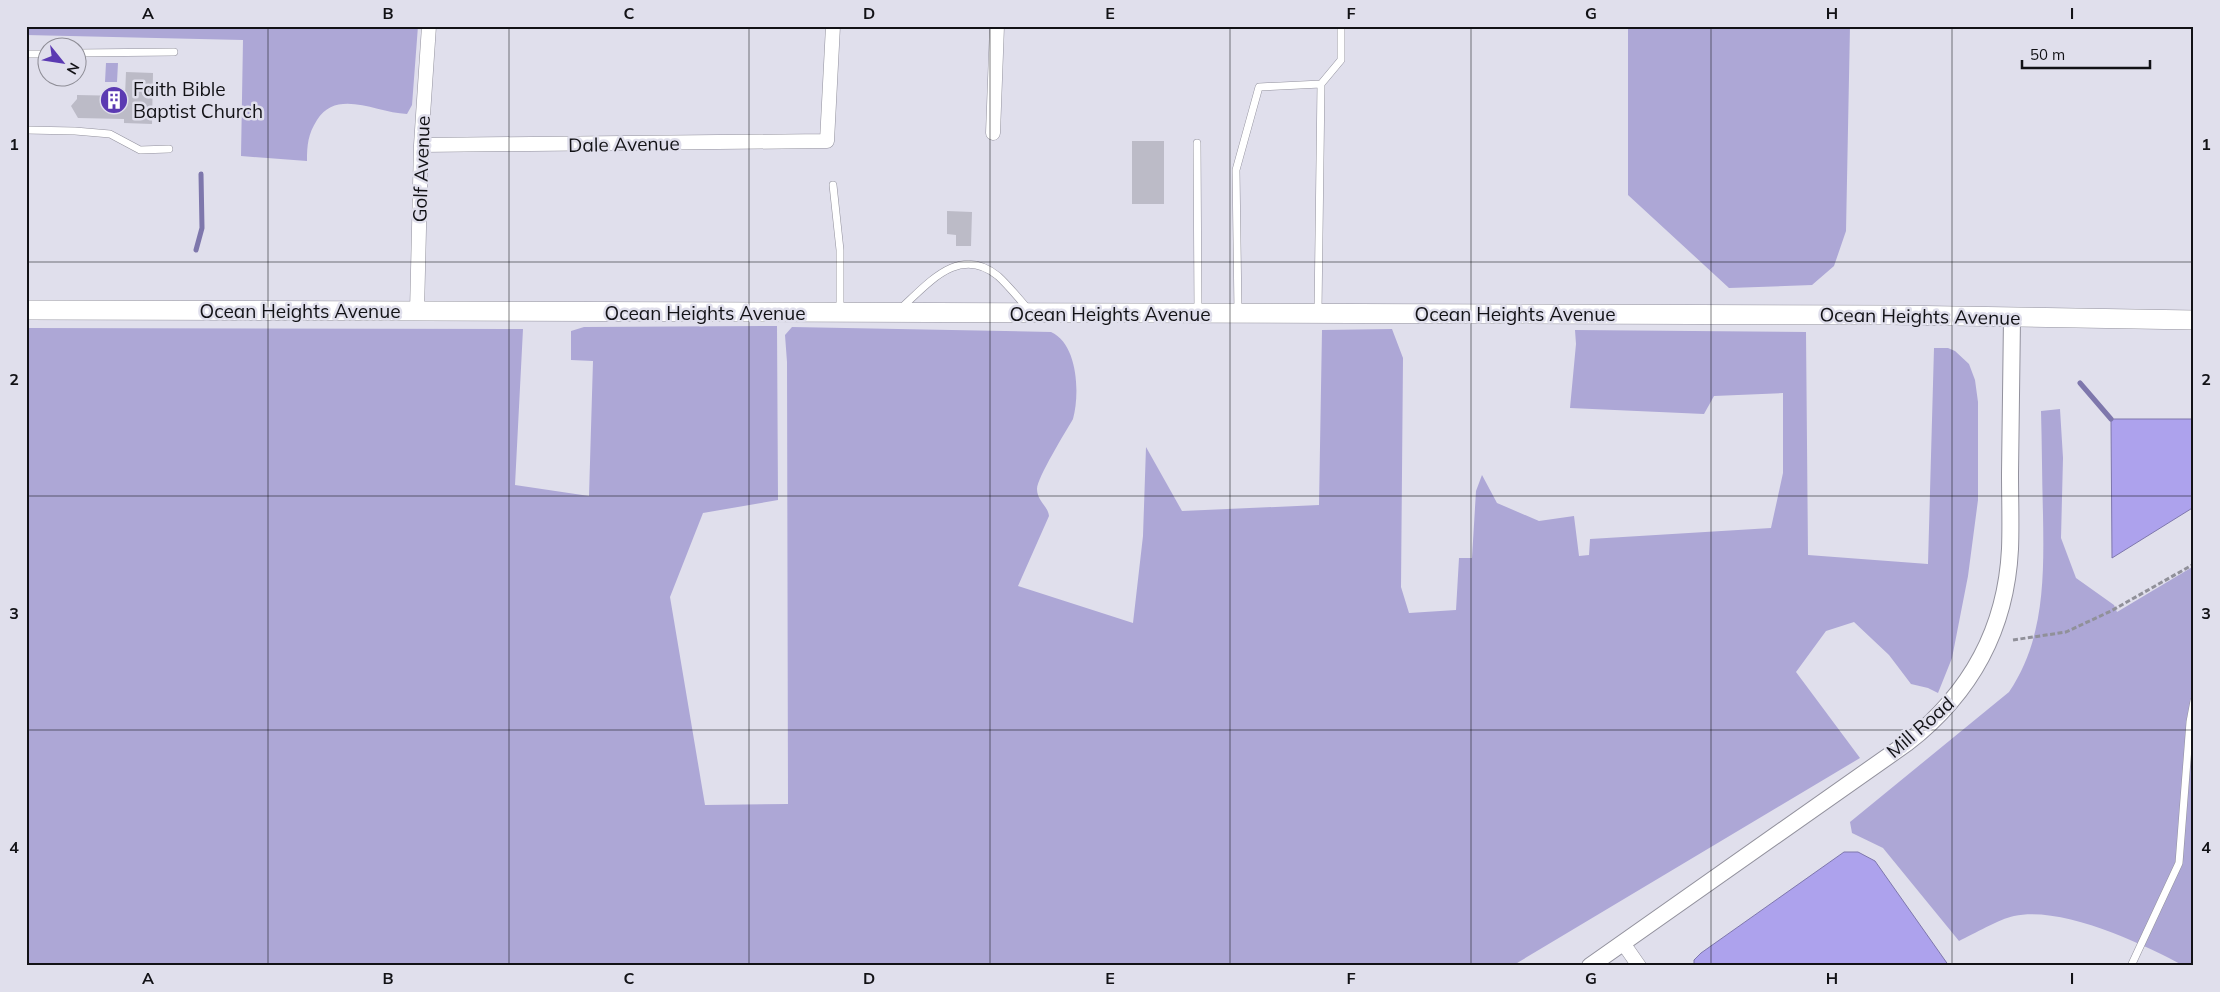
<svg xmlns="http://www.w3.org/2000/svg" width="2220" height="992" viewBox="0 0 2220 992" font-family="Mulish,sans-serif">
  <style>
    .green { fill: #ada7d6 }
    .water { fill: #ada2ed; stroke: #7e77ac }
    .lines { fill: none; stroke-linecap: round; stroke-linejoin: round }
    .stream { stroke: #7e77ac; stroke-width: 5 }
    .building { fill: #bcbbc7 }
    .service-casing { stroke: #92919d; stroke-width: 8 }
    .minor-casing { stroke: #92919d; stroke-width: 15 }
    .tertiary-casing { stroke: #92919d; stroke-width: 18 }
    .secondary-casing { stroke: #92919d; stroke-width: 20 }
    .path { stroke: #909099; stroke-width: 3; stroke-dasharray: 5 2.5; stroke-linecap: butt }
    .service { stroke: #fff; stroke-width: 7 }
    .minor { stroke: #fff; stroke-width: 14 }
    .tertiary { stroke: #fff; stroke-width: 16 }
    .secondary { stroke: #fff; stroke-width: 19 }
    .grid { fill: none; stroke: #121216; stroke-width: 1; stroke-opacity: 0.55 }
    .labels { text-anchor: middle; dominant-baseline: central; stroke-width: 5; stroke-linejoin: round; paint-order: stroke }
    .poi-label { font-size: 19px; fill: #121216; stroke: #e0dfec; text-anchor: start }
    .street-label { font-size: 19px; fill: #121216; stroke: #e0dfec }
    .neatline { fill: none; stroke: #121216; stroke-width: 2 }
    .grid-label { font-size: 16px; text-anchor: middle; font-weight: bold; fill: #121216 }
  </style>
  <rect width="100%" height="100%" fill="#e0dfec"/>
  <path class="green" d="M26,26H418L412,105L407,114C377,113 337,88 317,120C308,134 307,145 307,161L241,156L243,40L26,35Z
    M1628,26H1850L1846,231L1834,266L1812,285L1729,288L1628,195Z
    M106,63H118L117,82H105Z
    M777,326L778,500L703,513L670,597L705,805L788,804L787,362L785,335L792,327L1051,332C1078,344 1080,394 1073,419C1066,431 1037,478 1037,489C1037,501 1048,506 1049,516L1018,586L1133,623L1143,536L1146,447L1182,511L1319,505L1322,330L1392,329L1403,358L1401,587L1409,613L1456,610L1459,558H1472L1476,491L1482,475L1497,503L1539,521L1574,516L1579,556L1589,555L1590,539L1771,528L1783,473V393L1714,396L1704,414L1570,408L1576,344L1575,330L1806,332L1808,555L1928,564L1934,348H1948L1955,351L1969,364L1975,380L1978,402V500L1968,576L1952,658L1938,693L1928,688L1911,684L1889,655L1854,622L1826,631L1796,672L1860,758L1512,966H26V328L523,329L515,485L589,496L593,361L571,360V331L584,327Z
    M2060,409L2063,458L2061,538L2076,578L2114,605L2117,612L2194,566V966H2184C2141,943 2063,906 2014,916C1999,919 1974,934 1959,941L1883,848L1852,833L1850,822L2009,692C2045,639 2044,576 2043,514C2042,480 2042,445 2041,411Z"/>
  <path class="water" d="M2111,419H2194V507L2112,558Z
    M1844,852H1858L1875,861L1949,966H1694V960L1701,953Z"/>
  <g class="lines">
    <path class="stream" d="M196,250L202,228L201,174
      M2080,383L2111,419"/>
  </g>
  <path class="building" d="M126,72L153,73L152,124L124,123V119L78,118L71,106L77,99V95L125,96Z
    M1132,141H1164V204H1132Z
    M947,211L972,212L971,246H956V235L947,234Z"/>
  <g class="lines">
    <defs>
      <path id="service" d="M78,53L174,52
        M26,54H48
        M1321,84L1341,60V26
        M26,130L75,131L110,134L140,150L169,149
        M1197,143L1198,313
        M833,185L840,250V310
        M900,309C928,284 959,244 998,276C1009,286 1019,299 1029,310
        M1238,312L1236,170L1259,87L1321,84L1318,311
        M2131,966L2179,863L2190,722L2194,701"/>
      <path id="minor" d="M993,133L997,26
        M421,145L827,141L833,26
        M417,312L421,145L429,26
        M1623,943L1639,966"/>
      <path id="tertiary" d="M1590,966L1907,743C1970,694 2006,630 2010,549C2011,524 2010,499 2010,473C2011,422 2011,370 2012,318"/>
      <path id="secondary" d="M26,310L1893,315L2194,320"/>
    </defs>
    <use href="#service" class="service-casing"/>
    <use href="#minor" class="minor-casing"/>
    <use href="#tertiary" class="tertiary-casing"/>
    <use href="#secondary" class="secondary-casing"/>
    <path class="path" d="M2013,640L2066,632L2111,611L2194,564"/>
    <use href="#service" class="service"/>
    <use href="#minor" class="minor"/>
    <use href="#tertiary" class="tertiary"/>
    <use href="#secondary" class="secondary"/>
  </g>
  <path class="grid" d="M268,26V966M509,26V966M749,26V966M990,26V966M1230,26V966M1471,26V966M1711,26V966M1952,26V966M26,262H2194M26,496H2194M26,730H2194"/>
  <defs>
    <symbol id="building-disc" viewBox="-11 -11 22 22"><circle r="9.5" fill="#5b3ab2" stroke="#e0dfec"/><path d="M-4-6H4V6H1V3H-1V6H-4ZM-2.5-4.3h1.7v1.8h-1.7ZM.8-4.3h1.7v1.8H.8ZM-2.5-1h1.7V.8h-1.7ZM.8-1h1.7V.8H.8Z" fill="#fff"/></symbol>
  </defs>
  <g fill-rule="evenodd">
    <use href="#building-disc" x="98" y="84" width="32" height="32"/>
  </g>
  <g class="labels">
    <g class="poi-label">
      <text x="133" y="89">Faith Bible<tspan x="133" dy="22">Baptist Church</tspan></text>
    </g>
    <g class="street-label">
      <text transform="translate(624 144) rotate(-1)">Dale Avenue</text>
      <text transform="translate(421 169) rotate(-88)">Golf Avenue</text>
      <text x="300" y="311">Ocean Heights Avenue</text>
      <text x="705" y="313">Ocean Heights Avenue</text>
      <text x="1110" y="314">Ocean Heights Avenue</text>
      <text x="1515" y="314">Ocean Heights Avenue</text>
      <text transform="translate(1920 316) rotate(1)">Ocean Heights Avenue</text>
      <text transform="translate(1920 727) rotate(-41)">Mill Road</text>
    </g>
  </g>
  <rect width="2220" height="992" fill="none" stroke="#e0dfec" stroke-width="55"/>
  <g transform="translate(62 62) rotate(120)"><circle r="24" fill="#e0dfec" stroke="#8e8d96"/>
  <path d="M0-4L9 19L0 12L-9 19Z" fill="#5b3ab2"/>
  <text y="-8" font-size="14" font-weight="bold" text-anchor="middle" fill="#121216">N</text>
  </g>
  <path d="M2022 60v8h128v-8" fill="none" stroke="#121216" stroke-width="2.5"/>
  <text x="2030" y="60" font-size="15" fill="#121216" stroke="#e0dfec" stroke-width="4" paint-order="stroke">50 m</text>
  <rect x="28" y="28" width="2164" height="936" class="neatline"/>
  <g class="grid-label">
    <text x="148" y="19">A</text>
    <text x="388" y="19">B</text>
    <text x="629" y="19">C</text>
    <text x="869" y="19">D</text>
    <text x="1110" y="19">E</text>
    <text x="1351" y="19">F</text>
    <text x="1591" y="19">G</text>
    <text x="1832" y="19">H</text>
    <text x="2072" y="19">I</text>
    <text x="14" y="150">1</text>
    <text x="2206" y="150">1</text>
    <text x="14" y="385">2</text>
    <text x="2206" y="385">2</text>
    <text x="14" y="619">3</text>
    <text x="2206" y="619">3</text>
    <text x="14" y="853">4</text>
    <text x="2206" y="853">4</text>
    <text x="148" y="984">A</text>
    <text x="388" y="984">B</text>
    <text x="629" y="984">C</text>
    <text x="869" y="984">D</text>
    <text x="1110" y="984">E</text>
    <text x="1351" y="984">F</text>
    <text x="1591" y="984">G</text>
    <text x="1832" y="984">H</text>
    <text x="2072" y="984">I</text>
  </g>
</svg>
